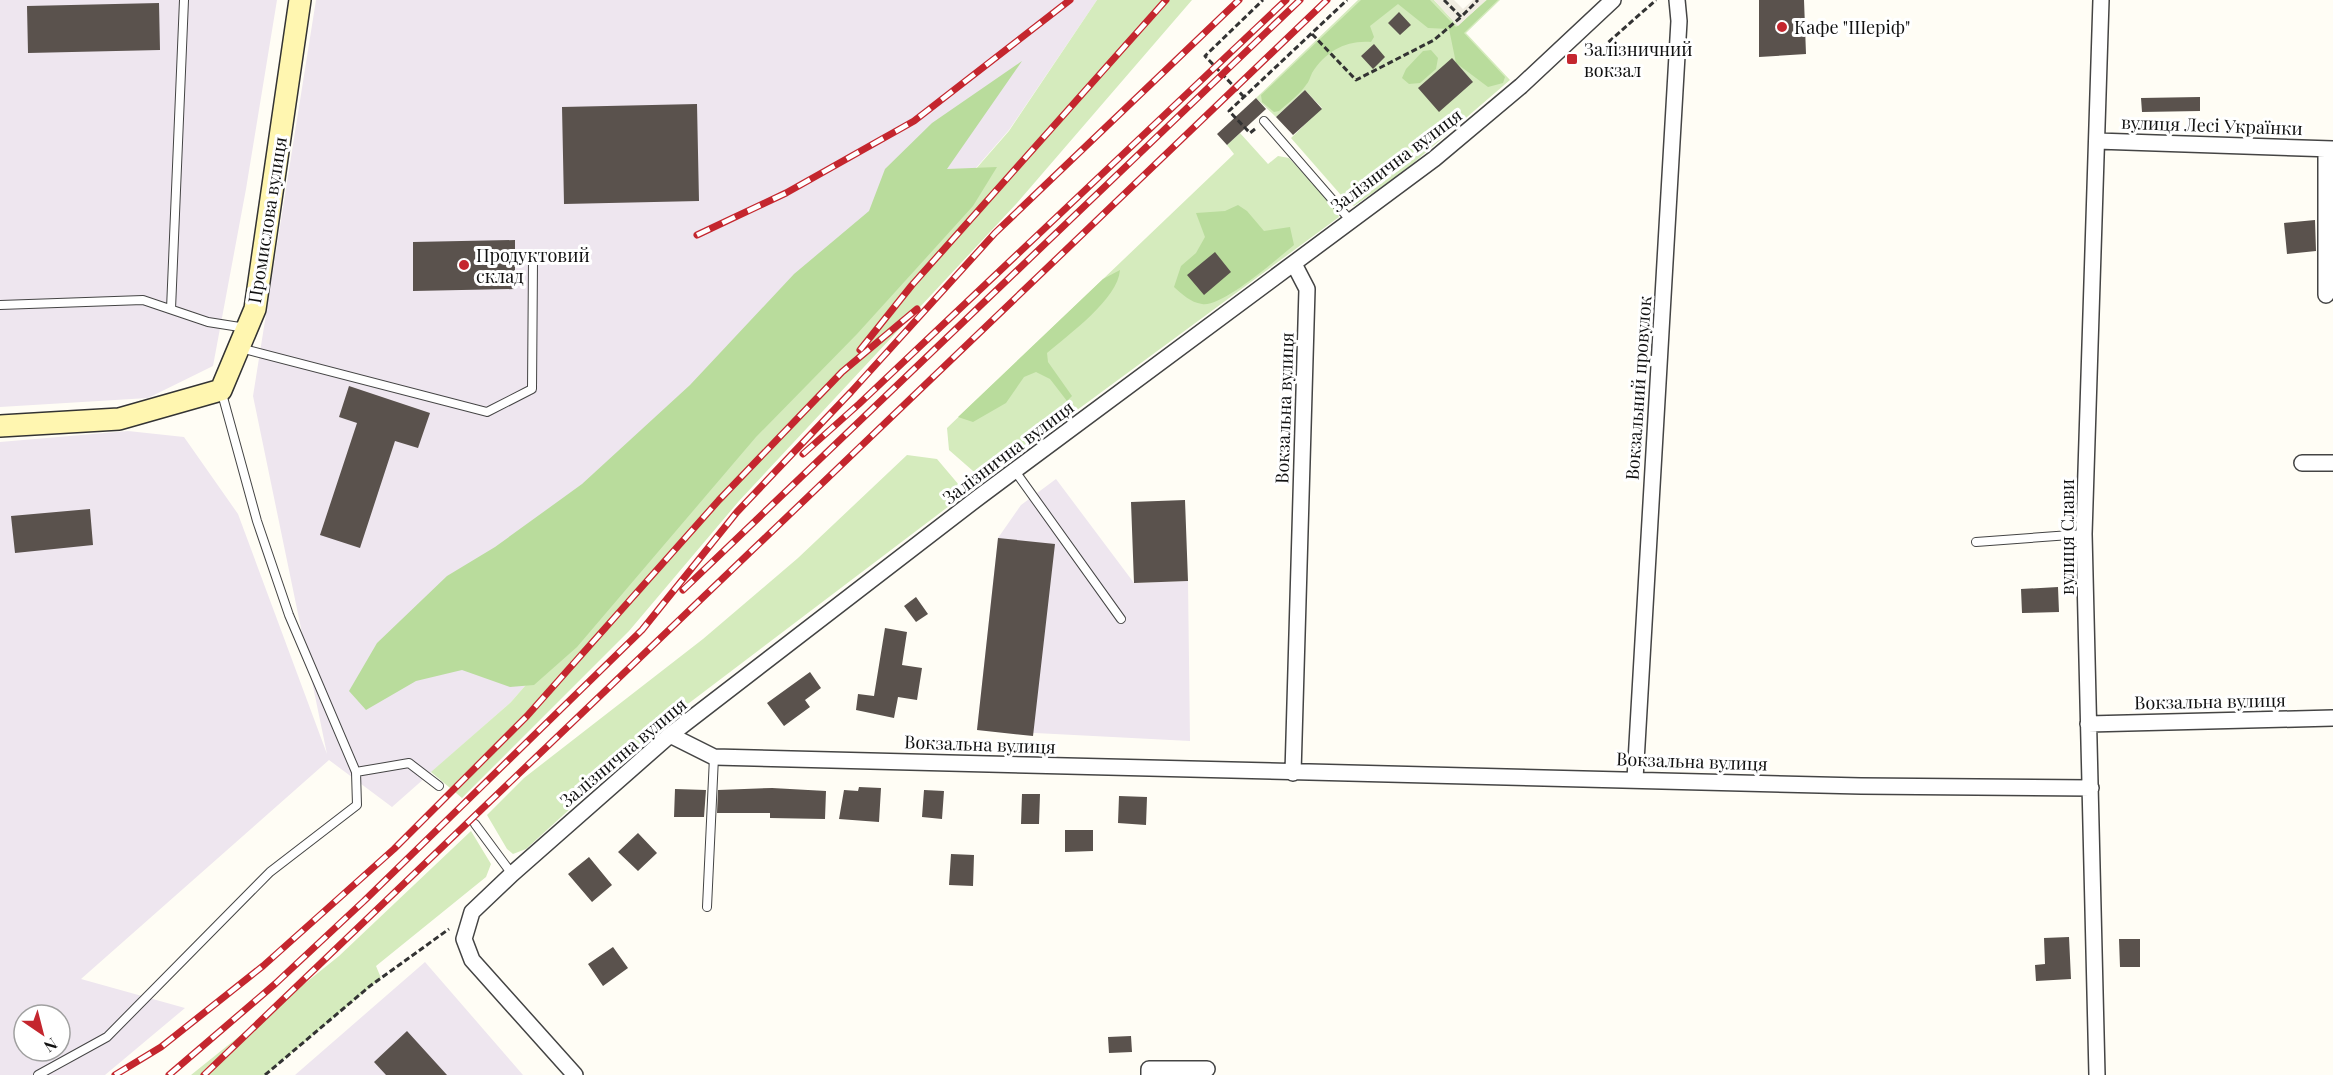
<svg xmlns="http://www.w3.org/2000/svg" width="2333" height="1075" viewBox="0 0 2333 1075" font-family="'Playfair Display',serif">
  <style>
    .industrial { fill: #eee6ef; fill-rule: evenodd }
    .green { fill: #d5ebbd }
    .forest { fill: #b9dc9c }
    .plaza { fill: #f1ede2 }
    .building { fill: #5a524d }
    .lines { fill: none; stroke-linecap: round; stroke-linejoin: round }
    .lane-casing { stroke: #444; stroke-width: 10 }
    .street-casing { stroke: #444; stroke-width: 18 }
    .secondary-casing { stroke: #333; stroke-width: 24 }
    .path { stroke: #333; stroke-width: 3; stroke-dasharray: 6 3; stroke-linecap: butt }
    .lane { stroke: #fff; stroke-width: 8 }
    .street { stroke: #fff; stroke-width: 15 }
    .secondary { stroke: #fff6b0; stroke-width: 21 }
    .rail-casing { stroke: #c4262e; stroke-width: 7 }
    .rail { stroke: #fff; stroke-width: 4.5; stroke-dasharray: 14; stroke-linecap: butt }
    .poi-dot { fill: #c4262e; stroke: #fff; stroke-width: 2 }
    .labels { text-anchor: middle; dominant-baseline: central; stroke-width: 6; stroke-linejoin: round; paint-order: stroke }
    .poi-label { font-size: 18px; fill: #111; stroke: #fff; text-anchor: start }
    .street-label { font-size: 18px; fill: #111; stroke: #fff }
  </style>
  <rect width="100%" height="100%" fill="#fffdf5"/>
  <path class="industrial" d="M0,0H277L246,189L213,366L148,398L0,407Z
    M316,0H1097L1009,130L511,702L392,807L329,760L81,979L185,1008L105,1075H0V442L128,431L184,437L238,514L327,754L253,396ZM24,1015H60V1051H24Z
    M1056,479L1134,583L1188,581L1190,741L977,730L998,538L1021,505Z
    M425,962L523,1075H295Z"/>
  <path class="green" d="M1097,0H1192L1017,203L739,501L629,631L462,798L431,772L511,702L1009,131Z
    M1358,0H1434L1458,26L1486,0H1500L1466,33L1510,80L1403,172L1354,206L1347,202L1291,138L1322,108L1305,90L1276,117L1256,98Z
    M1240,133L1268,164L1278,156L1289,158L1336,209L1339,217L989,475L973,471L949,450L947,428L1234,154L1227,145Z
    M907,455L937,459L959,485L962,493L957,500L672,716L526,849L513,854L507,849L487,815L524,778L703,639L798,558Z
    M471,831L491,864L486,877L376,966L381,978L265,1075H191L339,956Z"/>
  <path class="forest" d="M1361,0H1430L1456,27L1487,0H1498L1464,33L1505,77L1503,83L1488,87L1456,63L1449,29L1428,28L1398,4L1370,26L1374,37L1371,42C1346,40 1326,51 1312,73C1310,77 1309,82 1306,85C1299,95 1288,103 1279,111L1274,112L1262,102L1261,95Z
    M1431,50L1438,58L1436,69L1420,83L1409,84L1402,78L1406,69L1423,51Z
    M1022,61L947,169L997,167L973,206L857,334L756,437L577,647L534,685L510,687L462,670L416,681L366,710L349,691L377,643L447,576L495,547L582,484L690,385L794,274L869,211L885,169L932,123Z
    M1238,205L1247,211L1264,231L1290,227L1294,245C1278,258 1222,308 1202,304C1190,302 1183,295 1174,287L1181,266L1196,253L1205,237L1196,213L1225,211Z
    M1120,270C1118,299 1068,335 1047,353L1048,362L1072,396L1067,401L1050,379L1036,372L1024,377L1006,403L973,422L958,417L1103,279Z"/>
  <path class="plaza" d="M1434,0H1454L1463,9L1473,0H1486L1458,26Z"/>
  <path class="building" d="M1759,0H1804L1806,54L1759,57Z
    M159,3L160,50L28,53L27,6Z
    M1399,12L1411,25L1400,35L1388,23Z
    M1374,44L1385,57L1373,69L1361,56Z
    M1452,58L1473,82L1439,112L1418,88Z
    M1305,90L1322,109L1293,135L1276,117Z
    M2200,97V111L2142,112L2141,98Z
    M1256,98L1266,109L1227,145L1217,134Z
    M697,104L699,201L564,204L562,107Z
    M2315,220L2316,251L2287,254L2284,223Z
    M515,240V289L413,291V242Z
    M1215,252L1231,272L1204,295L1187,275Z
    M349,386L430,413L418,448L395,441L360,548L320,535L357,423L339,417Z
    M1185,500L1188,581L1134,583L1131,502Z
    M90,509L93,545L15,553L11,516Z
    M998,538L1055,544L1033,736L977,730Z
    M2058,587L2059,612L2022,613L2021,589Z
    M916,597L928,614L916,622L904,606Z
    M885,628L907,632L902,665L922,668L917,700L898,697L894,718L856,710L858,694L874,696Z
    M810,672L821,688L805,700L810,707L784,726L767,703Z
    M859,787L881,788L879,822L839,819L844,790L858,791Z
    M772,788L826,791L825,819L770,818V813H717L718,790Z
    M675,789L706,790L704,817H674Z
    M924,790L944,791L942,819L922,817Z
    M1022,794H1040L1039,824H1021Z
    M1119,796L1147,797L1146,825L1118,823Z
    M1065,830H1093V851L1065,852Z
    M638,833L657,853L638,871L618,852Z
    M951,854L974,855L973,886L949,885Z
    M589,857L612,885L592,902L568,874Z
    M2069,937L2071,979L2036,981L2035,965L2045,964L2044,938Z
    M2119,939H2140V967H2120Z
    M613,947L628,968L603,986L588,964Z
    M407,1031L447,1075H386L374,1062Z
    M1131,1036L1132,1052L1109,1053L1108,1037Z"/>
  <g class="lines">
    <defs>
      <path id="lane" d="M1264,121L1350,220
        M0,305L143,300L208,322L246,328
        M171,309L184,0
        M240,348L487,412L532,389L533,261
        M221,390L257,521L289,615L356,772L409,763L439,786
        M1015,471L1121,619
        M1976,542L2084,534
        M475,824L512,874
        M707,907L714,757
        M38,1075L107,1037L270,872L357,805L356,772"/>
      <path id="street" d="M2097,141L2333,149
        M2326,149V295
        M2302,463H2333
        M2088,724L2333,718
        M670,735L714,757L1861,786L2091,788
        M1293,773L1307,289L1294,264
        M1635,779L1679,21L1677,0
        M575,1075L472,960L464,939L472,912L512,874L670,735L979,497L1434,159L1521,86L1613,0
        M1149,1075V1069H1207
        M2097,1075L2084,534L2101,0"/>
      <path id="secondary" d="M0,426L119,419L221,390L255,309L300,0"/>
    </defs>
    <use href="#lane" class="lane-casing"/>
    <use href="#street" class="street-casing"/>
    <use href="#secondary" class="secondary-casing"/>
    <path class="path" d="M1444,0L1461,17L1478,0
      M1312,34L1356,80L1434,40L1461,17
      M1595,54L1656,0
      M1244,97L1205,56L1263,0
      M1255,129L1250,133L1229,111L1347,0
      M265,1075L370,986L449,929"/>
    <use href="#lane" class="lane"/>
    <use href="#street" class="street"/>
    <use href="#secondary" class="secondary"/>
    <defs>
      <path id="rail" d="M697,235L786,193L914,121L1070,0
        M860,350L912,285L1166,0
        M803,454L859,404L1286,0
        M683,590L1300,0
        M115,1075L161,1047L263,966L394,849L527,716L719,500L842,372L917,309
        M169,1075L275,984L364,901L642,630L737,512L851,392L995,233L1239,0
        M204,1075L1327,0"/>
    </defs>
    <use href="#rail" class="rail-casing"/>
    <use href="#rail" class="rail"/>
  </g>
  <g class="poi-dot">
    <circle cx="1782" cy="27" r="6"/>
    <rect x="1566" y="53" width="12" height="12" rx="3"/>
    <circle cx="464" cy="265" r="6"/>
  </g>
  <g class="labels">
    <g class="poi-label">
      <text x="1794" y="27">Кафе "Шеріф"</text>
      <text x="1584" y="49">Залізничний<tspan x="1584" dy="21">вокзал</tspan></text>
      <text x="476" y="255">Продуктовий<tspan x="476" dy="21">склад</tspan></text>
    </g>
    <g class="street-label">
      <text transform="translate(2212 125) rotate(2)">вулиця Лесі Українки</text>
      <text transform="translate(1396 160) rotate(-37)">Залізнична вулиця</text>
      <text transform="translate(267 220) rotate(-81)">Промислова вулиця</text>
      <text transform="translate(1638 388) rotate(-86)">Вокзальний провулок</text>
      <text transform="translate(1284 408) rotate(-88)">Вокзальна вулиця</text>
      <text transform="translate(1008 452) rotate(-37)">Залізнична вулиця</text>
      <text transform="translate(2067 537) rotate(-90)">вулиця Слави</text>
      <text transform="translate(2210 701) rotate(-1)">Вокзальна вулиця</text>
      <text transform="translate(980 744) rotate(2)">Вокзальна вулиця</text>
      <text transform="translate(623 752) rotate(-40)">Залізнична вулиця</text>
      <text transform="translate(1692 761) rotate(2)">Вокзальна вулиця</text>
    </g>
  </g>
  <g transform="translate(42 1033) rotate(145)"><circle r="28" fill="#ffffff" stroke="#a0a0a0" stroke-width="1.5"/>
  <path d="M0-4.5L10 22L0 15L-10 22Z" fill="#c4262e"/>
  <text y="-9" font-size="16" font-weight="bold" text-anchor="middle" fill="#111111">N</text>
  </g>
</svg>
